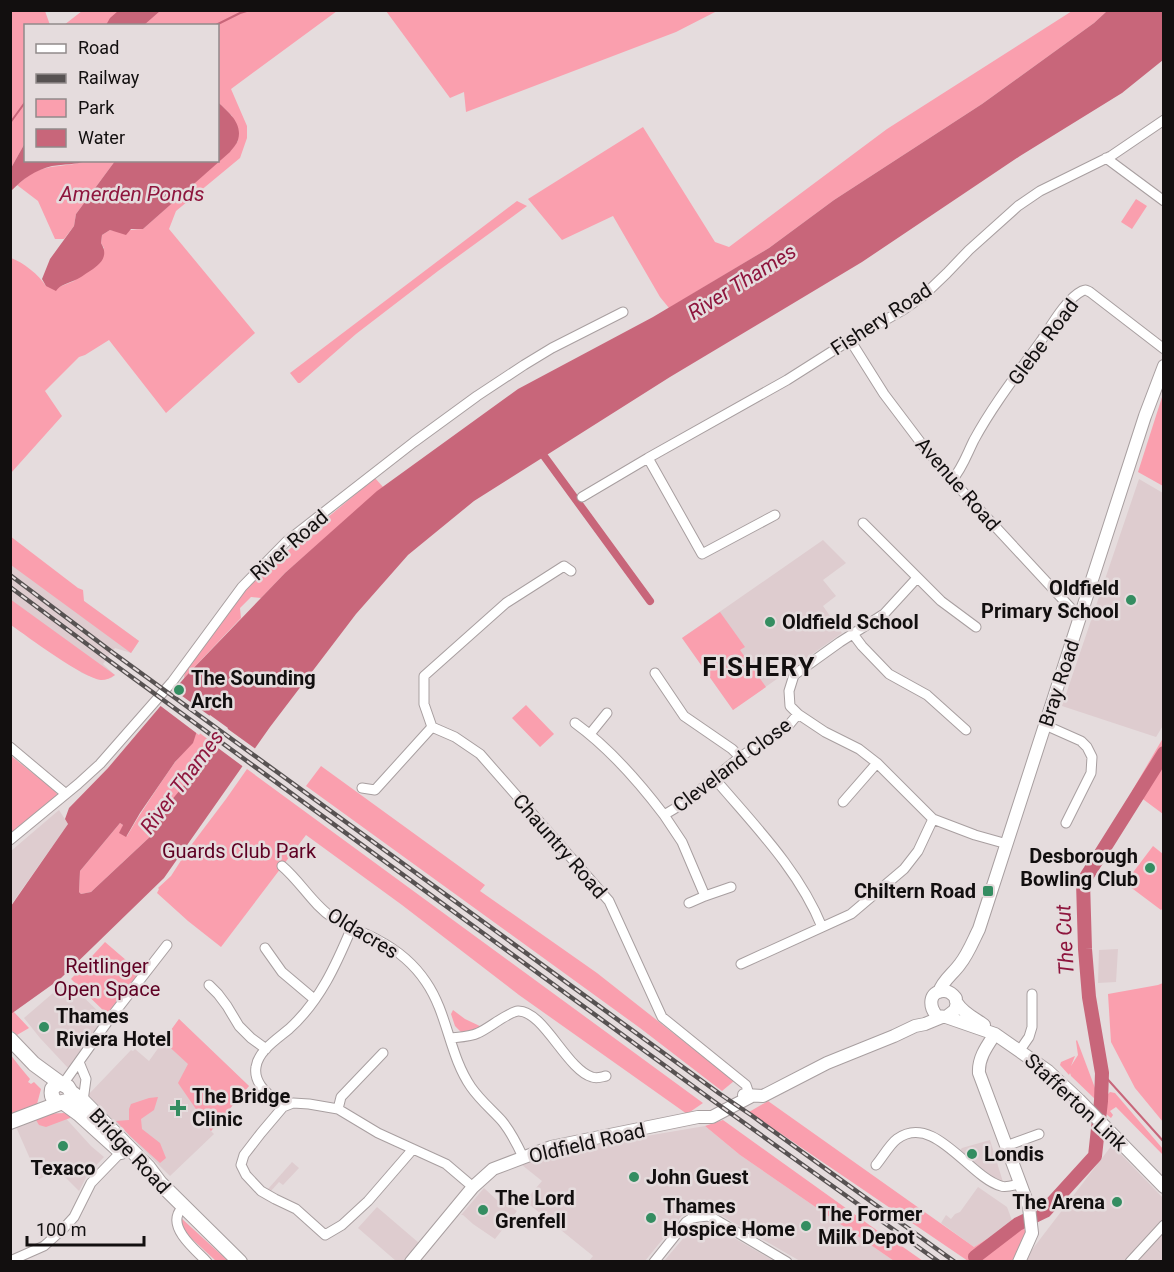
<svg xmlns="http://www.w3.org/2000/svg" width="1174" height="1272" viewBox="0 0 1174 1272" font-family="Roboto,sans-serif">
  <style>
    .built { fill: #decccf }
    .green { fill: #fa9fae }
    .water { fill: #c8667a; fill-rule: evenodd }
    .pier { fill: #e5dcdd }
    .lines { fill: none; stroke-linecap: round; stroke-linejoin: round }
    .stream { stroke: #c8667a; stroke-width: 2 }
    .canal { stroke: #c8667a; stroke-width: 8 }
    .river { stroke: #c8667a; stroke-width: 14 }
    .street-casing { stroke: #a89fa0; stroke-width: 11 }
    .secondary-casing { stroke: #a89fa0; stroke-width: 14 }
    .primary-casing { stroke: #a89fa0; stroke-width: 16 }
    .street { stroke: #fff; stroke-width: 9 }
    .secondary { stroke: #fff; stroke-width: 12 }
    .primary { stroke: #fff; stroke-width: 14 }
    .rail-casing { stroke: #575252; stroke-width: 4.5 }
    .rail { stroke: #e5dcdd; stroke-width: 2; stroke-dasharray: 7; stroke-linecap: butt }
    .poi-dot { fill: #348d61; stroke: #e5dcdd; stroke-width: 2 }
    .labels { text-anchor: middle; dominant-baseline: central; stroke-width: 5; stroke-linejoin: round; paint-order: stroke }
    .street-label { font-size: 20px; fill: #120f0f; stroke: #e5dcdd }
    .poi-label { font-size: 20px; font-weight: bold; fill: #120f0f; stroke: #e5dcdd; text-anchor: start }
    .park-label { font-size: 20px; fill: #5f0023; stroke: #e5dcdd }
    .water-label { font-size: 21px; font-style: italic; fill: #8e153d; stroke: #e5dcdd }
    .district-label { font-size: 26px; font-weight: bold; letter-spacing: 1.5px; fill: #120f0f; stroke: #e5dcdd }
  </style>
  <rect width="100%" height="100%" fill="#e5dcdd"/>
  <path class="built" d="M1139,479L1163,493L1164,724L1156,737L1062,706Z
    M10,536L84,601L139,641L131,653L115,648L103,664L115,675L111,678L100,680L82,673L11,625Z
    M823,540L846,563L823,580L836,596L823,606L842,633L733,710L682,638Z
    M59,810L68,824L11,905V851Z
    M1118,949L1116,982L1098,983L1099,950Z
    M67,981L107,1020L68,1068L40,1038L24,1018Z
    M179,1019L249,1086L211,1131L214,1134L170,1176L88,1095L131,1050L133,1051L135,1049L149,1061Z
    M48,1113H61L91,1146L104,1157L88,1174L79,1191L58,1170L39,1179L16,1127Z
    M705,1126L740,1155L894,1261H800L705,1206L688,1208L645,1261H589L593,1256L525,1201L542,1181L522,1165L549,1155L611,1142Z
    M990,1140L1003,1182L995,1179L960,1150L962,1148Z
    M1112,1145L1163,1198V1261L1026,1262L1031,1251Z
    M292,1162L299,1168L283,1185L279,1182L271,1191L268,1189Z
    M978,1187L1007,1207L1013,1223L974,1247L941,1223L946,1215L951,1219L955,1214L960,1212Z
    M484,1188L500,1203L503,1200L517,1211L495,1239L473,1224L463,1215H461Z
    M377,1207L419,1243L403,1261H396L358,1228Z
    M698,1224H708L715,1227L774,1261H664L692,1228Z"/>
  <path class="green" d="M11,11H45L50,25L26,26L25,143L11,168Z
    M82,11H337L231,89L247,126V138L240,158L176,211L169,229L255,333L166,413L109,340L85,355L79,357L45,391L62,416L11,473V258C23,262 39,275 46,286L59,287L74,281L104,248L101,243L102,235L110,230C121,233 132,229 143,229L229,152L238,141L232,116L218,102V26L64,25Z
    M386,11H717L676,32L466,112L464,92L450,98Z
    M1072,11H1107L1094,23L982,104L834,200L769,248L669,308L660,297L613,216L562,240L528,199L643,127L715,242L729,247L887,129Z
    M86,161H115L76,214L74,226L64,239H55L38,201L17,185C22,181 27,176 32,173C49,164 69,167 86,161Z
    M1136,199L1147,206L1132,229L1121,222Z
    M517,201L527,206L438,271L356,334L300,383H298L290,373Z
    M1163,394L1164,486H1163L1138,472Z
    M375,478L383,487L285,573L261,598L251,597L240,608L241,618L184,678L185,671L244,591L261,573Z
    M10,536L78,588L83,590L84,601L139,641L131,653L11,565Z
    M10,599L115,675C111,678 106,680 101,680C83,678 28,637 11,625Z
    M720,612L745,647L740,650L766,687L733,710L682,638Z
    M526,705L554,734L540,747L512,718Z
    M197,731L217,746L208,757L153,834L91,892L81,894L79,892L80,871L120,823L123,825L120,833L127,836C141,812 157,788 173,765C183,751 191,748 197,731Z
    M1163,738V814L1132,791Z
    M10,755L55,791L57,794V797L10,836Z
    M321,766L485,885L480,891L597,973L734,1081L722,1091L640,1028L306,786Z
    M247,769L703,1103L687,1114L519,995L402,905L306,835L221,947L188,921L157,893L159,889L158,888L171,876L189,848L226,799Z
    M1153,846L1163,854L1164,907L1161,910L1125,883Z
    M105,942L141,973L109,1016L71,979Z
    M1163,983V1122L1135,1088L1111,1042L1108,994L1158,985Z
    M453,1010L465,1019L484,1028L471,1032H461L455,1026L451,1014Z
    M13,1011L29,1028L17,1035L11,1030V1014Z
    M179,1019L249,1086L211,1131L178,1083L188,1064L163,1041Z
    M1077,1040L1098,1096L1097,1101L1071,1076L1070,1073L1069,1075L1060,1065L1061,1062L1075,1056L1071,1066L1078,1055L1076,1041Z
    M10,1054L20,1067L30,1079L28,1082L31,1084L34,1082L41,1089L37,1104L11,1116Z
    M1110,1092L1115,1093L1163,1149V1155L1116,1107L1110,1111L1113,1115L1111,1118L1105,1113V1097Z
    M158,1097L154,1110L141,1119L142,1129L160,1143L166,1158L160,1163L130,1136L116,1121L129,1120V1109L131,1104L149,1098Z
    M768,1101L974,1247L1013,1223L1022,1227L1025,1230V1237L1016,1261H968L749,1112Z
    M64,1113L71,1116L70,1118L46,1127L39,1125L36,1120L48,1114Z
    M723,1120L882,1234L893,1240L923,1261H894L740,1155L705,1126Z
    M180,1217L228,1261H216L181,1229Z"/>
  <path class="water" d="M118,11V10L160,11L144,25H106L110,18Z
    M1107,11H1163V60L1122,93L1020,156L862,262L670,377L474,501L408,555L356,614L270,727L164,878L60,979L11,1014V906L68,824L65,819L69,808L108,768L186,676L285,573L377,491L518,389L653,317L769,248L834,200L982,104L1094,23ZM210,715L228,728L217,746L149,827L153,834L91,892L81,894L79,892L80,871L120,823L123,825L119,833L126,837L140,813L175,762L193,743L197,731Z
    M218,102C228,112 243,123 238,140C237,144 232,149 230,152L143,229H131L126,235L110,230L102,235L101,243C109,256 101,264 90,271C85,274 79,279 73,281C66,284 60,285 56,291L46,286L42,279L50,259L74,226L76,214L115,161L218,160Z
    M25,143L26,160L86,161C75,165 64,164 52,166C35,170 23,179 11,191V168Z"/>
  <path class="pier" d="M171,688L257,750L245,768L214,745L224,729L211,718L199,735L158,704Z"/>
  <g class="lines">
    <path class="stream" d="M214,26L240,13L250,10
      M10,123L26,101
      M1102,1073L1164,1142"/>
    <path class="canal" d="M544,456L650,601"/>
    <path class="river" d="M975,1257L1018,1224L1045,1211L1095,1156L1101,1101L1102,1073L1089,997L1085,949L1083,882L1164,753"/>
    <defs>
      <path id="street" d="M1106,158L1164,201
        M850,340L884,394L921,443L952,480L1080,618
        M648,458L702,554L775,515
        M952,480C962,469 967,454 974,440C993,405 1018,373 1041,341C1051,326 1066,299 1082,291C1086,289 1086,290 1090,292L1164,349
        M582,497L648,458L787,380L850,340L903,310L923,296L947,273L969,250L1018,206L1040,191L1111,156L1164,120
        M863,523L941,601L976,627
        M917,578L884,614L840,642L794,675L789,691L790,706L798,714L825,732L859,749L877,763L933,819L975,835L1007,844
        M853,634L862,646L889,674L927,695L966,730
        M655,673L684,716L732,749L740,757
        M575,723C608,747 639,782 664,815
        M1045,725L1081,741L1087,747L1092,757L1091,773L1066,823
        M432,727L455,737L480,754L609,901L662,1017L746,1085L750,1097
        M590,734L607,713
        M10,747L66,794
        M715,779C754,825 799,870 822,927
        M362,788L375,790L432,727L424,704V676L506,603L564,566L571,571
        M843,802L877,763
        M10,840L78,784L100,764L172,682L242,587L287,541L414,442L477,396L524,365L552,348L623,312
        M282,866C301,882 313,905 333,918C347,927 364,932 378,940C397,950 414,964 426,982C448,1014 449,1055 471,1087C480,1100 492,1110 502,1121C511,1132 517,1144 523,1157
        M705,896L682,842L664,815L684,803L740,757L788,726L798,714
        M689,903L705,896L731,887
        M265,948L282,972L314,999
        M741,964L851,914L904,869L918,851L933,819
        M209,985L218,994L227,1006L239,1026L251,1038L266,1049
        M450,1038C459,1037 470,1037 478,1033C488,1029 508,1012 518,1011C543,1010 567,1070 592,1077C597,1079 601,1077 606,1076
        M1020,1050L1029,1037L1032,1027V994
        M79,1062L86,1079L83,1101
        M63,1084L108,1021L167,945
        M283,1107C271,1096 253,1085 256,1067C258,1051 277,1039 289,1029C320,1001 336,965 352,927
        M338,1109L341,1097L383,1053
        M1006,1146L1039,1134
        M413,1149L368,1201L342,1225L325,1235L296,1209L275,1199L261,1191L246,1175L241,1165L244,1155L261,1133L283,1107L293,1103L309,1104L338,1109L378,1133L446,1164L473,1187
        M876,1165C882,1158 890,1144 897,1139C934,1112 969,1177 1001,1186C1006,1188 1014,1185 1019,1184
        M184,1207C182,1209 179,1211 178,1214C171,1231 197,1251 207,1262
        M10,1261L44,1246L63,1229L74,1217L91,1183L121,1152
        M654,1262L686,1222L692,1218L699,1217L708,1216L713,1218L787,1262
        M1130,1262L1164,1225"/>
      <path id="secondary" d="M939,992C943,980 953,974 960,964C968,954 973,941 979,929L1145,416L1164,366
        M957,1003L955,1010L946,1017L937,1016C929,1007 928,991 944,991C948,991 950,992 953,995C959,1001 953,997 957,1003C963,1013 976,1019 984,1025
        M946,1017L995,1034L1048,1071L1079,1100L1164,1187
        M995,1034C987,1046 978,1058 979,1073L1029,1207L1032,1233L1019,1262
        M744,1095L763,1096L827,1063L894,1036L915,1026L925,1024L942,1017
        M411,1262L473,1187L493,1169L551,1147L698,1117H712L750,1097"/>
      <path id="primary" d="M10,1039L34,1064L60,1083L68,1087L71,1092L83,1101L148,1167L160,1183L240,1262
        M60,1083L57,1084L52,1089C50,1099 57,1105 66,1101
        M64,1103L79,1114L121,1152
        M10,1122L60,1103"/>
    </defs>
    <use href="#street" class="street-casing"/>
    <use href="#secondary" class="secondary-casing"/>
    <use href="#primary" class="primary-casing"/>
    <use href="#street" class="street"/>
    <use href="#secondary" class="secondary"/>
    <use href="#primary" class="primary"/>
    <defs>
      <path id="rail" d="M10,575L112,652L720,1094L751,1115L955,1262
        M10,587L107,659L712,1100L939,1262"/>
    </defs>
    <use href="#rail" class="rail-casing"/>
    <use href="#rail" class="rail"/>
  </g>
  <g class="poi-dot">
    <circle cx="1131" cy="600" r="6"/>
    <circle cx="770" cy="622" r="6"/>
    <circle cx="179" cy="690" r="6"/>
    <circle cx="1150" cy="868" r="6"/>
    <rect x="982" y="885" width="12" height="12" rx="3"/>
    <circle cx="44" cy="1027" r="6"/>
    <path d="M175 1099h6v6h6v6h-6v6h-6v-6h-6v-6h6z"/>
    <circle cx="63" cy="1146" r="6"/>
    <circle cx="972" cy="1154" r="6"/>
    <circle cx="634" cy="1177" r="6"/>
    <circle cx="1117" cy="1202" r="6"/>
    <circle cx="483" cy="1210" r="6"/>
    <circle cx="651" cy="1218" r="6"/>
    <circle cx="806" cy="1226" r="6"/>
  </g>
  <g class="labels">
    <g class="street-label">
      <text transform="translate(881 319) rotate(-33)">Fishery Road</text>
      <text transform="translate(1043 342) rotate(-53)">Glebe Road</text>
      <text transform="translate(958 484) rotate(49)">Avenue Road</text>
      <text transform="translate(289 545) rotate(-41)">River Road</text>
      <text transform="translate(1059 683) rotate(-72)">Bray Road</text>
      <text transform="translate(732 765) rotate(-37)">Cleveland Close</text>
      <text transform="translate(560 846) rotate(49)">Chauntry Road</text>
      <text transform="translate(363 933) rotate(31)">Oldacres</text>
      <text transform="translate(1076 1102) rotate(43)">Stafferton Link</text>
      <text transform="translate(587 1143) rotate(-13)">Oldfield Road</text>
      <text transform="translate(130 1151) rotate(47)">Bridge Road</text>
    </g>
    <g class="poi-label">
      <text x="1119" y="588" text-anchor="end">Oldfield<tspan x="1119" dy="23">Primary School</tspan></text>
      <text x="782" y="622">Oldfield School</text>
      <text x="191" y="678">The Sounding<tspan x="191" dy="23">Arch</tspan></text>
      <text x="1138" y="856" text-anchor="end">Desborough<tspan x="1138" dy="23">Bowling Club</tspan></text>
      <text x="976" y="891" text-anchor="end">Chiltern Road</text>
      <text x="56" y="1016">Thames<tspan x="56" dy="23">Riviera Hotel</tspan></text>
      <text x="192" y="1096">The Bridge<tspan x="192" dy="23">Clinic</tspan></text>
      <text x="984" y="1154">Londis</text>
      <text x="63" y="1168" text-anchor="middle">Texaco</text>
      <text x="646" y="1177">John Guest</text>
      <text x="495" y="1198">The Lord<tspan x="495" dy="23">Grenfell</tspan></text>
      <text x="1105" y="1202" text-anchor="end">The Arena</text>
      <text x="663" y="1206">Thames<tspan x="663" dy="23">Hospice Home</tspan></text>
      <text x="818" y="1214">The Former<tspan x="818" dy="23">Milk Depot</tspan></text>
    </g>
    <g class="park-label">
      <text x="239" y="851">Guards Club Park</text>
      <text x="107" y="966">Reitlinger<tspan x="107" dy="23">Open Space</tspan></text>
    </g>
    <g class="water-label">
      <text x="132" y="194">Amerden Ponds</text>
      <text transform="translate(742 282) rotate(-32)">River Thames</text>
      <text transform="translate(182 782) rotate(-53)">River Thames</text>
      <text transform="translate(1065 940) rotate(-93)">The Cut</text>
    </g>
    <g class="district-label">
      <text x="759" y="667">FISHERY</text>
    </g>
  </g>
  <rect width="1174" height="1272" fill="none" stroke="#120f0f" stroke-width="24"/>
  <rect x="24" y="24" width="195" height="138" fill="#e5dcdd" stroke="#918a8b" stroke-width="1.5"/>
  <rect x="36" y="44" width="30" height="9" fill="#ffffff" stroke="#918a8b" stroke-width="1.5"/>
  <text x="78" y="54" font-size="18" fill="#120f0f">Road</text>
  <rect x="36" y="74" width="30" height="9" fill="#575252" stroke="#918a8b" stroke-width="1.5"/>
  <text x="78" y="84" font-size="18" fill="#120f0f">Railway</text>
  <rect x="36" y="99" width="30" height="18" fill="#fa9fae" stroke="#918a8b" stroke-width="1.5"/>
  <text x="78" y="114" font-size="18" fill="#120f0f">Park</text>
  <rect x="36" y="129" width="30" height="18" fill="#c8667a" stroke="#918a8b" stroke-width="1.5"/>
  <text x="78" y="144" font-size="18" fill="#120f0f">Water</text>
  <path d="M27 1236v9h117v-9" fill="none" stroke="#120f0f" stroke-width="3"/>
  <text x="36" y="1236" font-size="18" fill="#120f0f" stroke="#e5dcdd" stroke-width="4.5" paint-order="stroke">100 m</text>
</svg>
